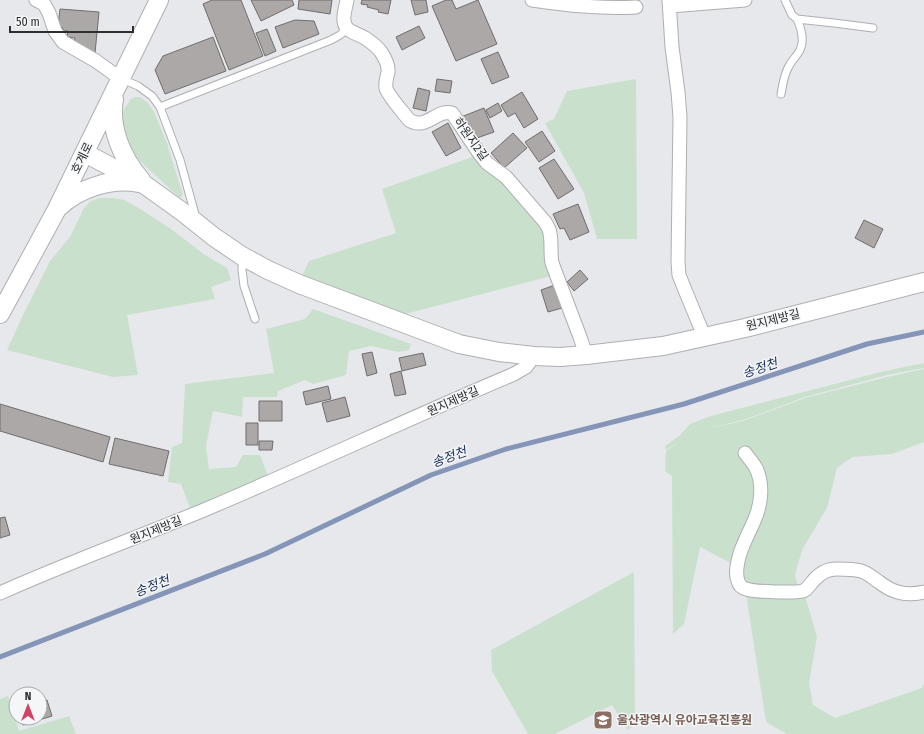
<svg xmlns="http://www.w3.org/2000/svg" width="924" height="734" viewBox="0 0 924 734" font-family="'Fira Sans Condensed','Noto Sans KR',sans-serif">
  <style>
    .green { fill: #c9e1cc }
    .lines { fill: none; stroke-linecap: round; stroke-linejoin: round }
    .stream { stroke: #8495b7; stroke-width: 5 }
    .building { fill: #aba8a7; stroke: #706d6c }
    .lane-casing { stroke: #adafb1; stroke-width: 9 }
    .street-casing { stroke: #adafb1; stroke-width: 15 }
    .secondary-casing { stroke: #adafb1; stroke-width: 20 }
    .lane { stroke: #fff; stroke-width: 7 }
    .street { stroke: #fff; stroke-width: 13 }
    .secondary { stroke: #fff; stroke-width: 18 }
    .labels { text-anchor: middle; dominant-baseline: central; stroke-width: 3; stroke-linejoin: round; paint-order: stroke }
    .street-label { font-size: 12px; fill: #2d2e2f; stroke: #f4f6f8 }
    .education-label { font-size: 12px; font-weight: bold; fill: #785e54; stroke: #f4f6f8; text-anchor: start }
    .water-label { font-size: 13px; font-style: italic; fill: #172c58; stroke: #f4f6f8 }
  </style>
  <rect width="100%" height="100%" fill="#e6e8eb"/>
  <path class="green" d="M636,79L637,239H597L584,193L545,123L554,119L567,91Z
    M135,97H140L148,103L154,112L167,143L183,195L180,198L142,163L129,150L121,121L124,109L131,99Z
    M475,156L495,173L542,222L551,276L405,314L302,276L309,261L396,233L382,189Z
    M100,198H113L124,200L142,210L171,229L205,255L227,268L231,280L211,287L215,299L127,315L138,375L113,377L7,350L25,311L50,261L70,237L84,208L91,201Z
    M313,309L411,344L409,350L398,352L371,346L349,351L346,375L313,384L305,380L278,391L277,397H243L242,417L213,411L206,446L209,469L236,467L243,455H260L268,476L190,508L181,484L168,482L172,447L182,443L185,384L274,373L266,329L305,319Z
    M924,363V368L887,375L805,397L743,420L705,429L743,421L805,398L887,377L924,369V442L892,454L852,457L837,468L827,508L803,548L798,563L795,576L799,589L791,590L743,582L733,564L700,547L684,624L673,634L672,476L665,471L666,451L681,441L666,450L665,446L679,436L690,424L711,416L885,371Z
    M634,572L635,724L628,730L612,705L555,734H528L492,671L491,650Z
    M746,594L805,596L817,637L809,683L813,705L835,718L922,688L924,684V734H787L766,722Z
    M8,696L19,731L69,716L76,734H0V699Z"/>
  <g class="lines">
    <path class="stream" d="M0,657L265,554L431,475L506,449L684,404L867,344L924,332"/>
  </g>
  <path class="building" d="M212,0H241L263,56L229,70L203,4Z
    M251,0H292L294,5L261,21Z
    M299,0H332L330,14L298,9Z
    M362,0H391L388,14L378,12L379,10L367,7L368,5L361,4Z
    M411,0H426L428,12L415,15Z
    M446,0H452L456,9L478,0L497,44L456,61L432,6Z
    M60,9L99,12L95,53L84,51L74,44L75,38L67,37L68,31H63V28L58,27Z
    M295,20L314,21L319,34L283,48L275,27Z
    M419,26L425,38L402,50L396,37Z
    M267,29L276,51L265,56L256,33Z
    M213,37L226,71L165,94L155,70L163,56Z
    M498,52L509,77L492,84L481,59Z
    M437,79L452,81L450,93L435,91Z
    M418,88L430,91L426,111L413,108Z
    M522,92L538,119L524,128L515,113L508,117L501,105Z
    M498,103L502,111L490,118L486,110Z
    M484,108L494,132L474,139L461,117Z
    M448,123L461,148L446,156L432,132Z
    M542,131L555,151L539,162L525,142Z
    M513,133L527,148L504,168L491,153Z
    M554,159L574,189L558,199L539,168Z
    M578,204L589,232L570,240L564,228L560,229L553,214Z
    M864,220L883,229L874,248L855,238Z
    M580,270L588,279L574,291L567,282Z
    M555,285L562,308L548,312L541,290Z
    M372,352L377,373L367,376L362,354Z
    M423,353L426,365L402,371L399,358Z
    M401,371L406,394L395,396L390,374Z
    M328,386L331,399L306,405L303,392Z
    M345,397L350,416L327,422L322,403Z
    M259,401H282V421H259Z
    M0,404L110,437L103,462L0,431Z
    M246,423H258V445H246Z
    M115,438L169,451L163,476L109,464Z
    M259,441H273L272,450H259Z
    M5,517L10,535L0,538V518Z
    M47,700L52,716L23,725L21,718H40V702Z"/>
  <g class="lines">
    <defs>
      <path id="lane" d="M785,0L792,15L797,19L834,23L873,28
        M122,79L138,86L152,96L160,107L180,160L196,218
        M781,94C783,84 784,74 789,66C792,60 797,56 800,50C805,40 801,28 797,19
        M160,107L331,40L340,35L347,29
        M242,257V270L244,286L255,319"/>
      <path id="street" d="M36,0L44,4L49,13L55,31L63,42L96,61L121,79
        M347,0C346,7 343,14 344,21C345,32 357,33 365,38C371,42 377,46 381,52C385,58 389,65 388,72C387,77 385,82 386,88C388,96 404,113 409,120C426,131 436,109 452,113L459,123L479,153L487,163L506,177L545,222C547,226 550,229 550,234C552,243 550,253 552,263L580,337L586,355
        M532,0C567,5 600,9 636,7
        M669,0L672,47L678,92L680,117L678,262L679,275L685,290L704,336
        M670,6L745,0
        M745,453C749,458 753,463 756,468C764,484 761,506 754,521C749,533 742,545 739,557C737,565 735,573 738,581C739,585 742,588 746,589C754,592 794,593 803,591C808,589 810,584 814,580C820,573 827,569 837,569C845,569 854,569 861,571C868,573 873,578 879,582C893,593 906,596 924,592
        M0,593C67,563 136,538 204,510C308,466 410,418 514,374L526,367L534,356"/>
      <path id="secondary" d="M114,99C109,128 122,158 141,180
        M85,153L145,185L184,213L214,237L242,256L268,270L299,284L459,344L499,352L534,356L560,357L586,355L663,346L745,328L924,282
        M59,207C78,189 112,177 139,183
        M0,314L57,209L159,0"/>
    </defs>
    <use href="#lane" class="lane-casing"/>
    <use href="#street" class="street-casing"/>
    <use href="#secondary" class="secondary-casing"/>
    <use href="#lane" class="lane"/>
    <use href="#street" class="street"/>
    <use href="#secondary" class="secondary"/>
  </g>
  <defs>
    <symbol id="school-square" viewBox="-11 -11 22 22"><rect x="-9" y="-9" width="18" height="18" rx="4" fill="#8d6e63" stroke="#f4f6f8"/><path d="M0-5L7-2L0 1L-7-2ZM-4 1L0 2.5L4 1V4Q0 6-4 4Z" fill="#fff"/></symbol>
  </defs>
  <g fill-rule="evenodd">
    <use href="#school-square" x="592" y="709" width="22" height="22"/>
  </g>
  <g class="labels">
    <g class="street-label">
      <text transform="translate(471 139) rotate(54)">하원지2길</text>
      <text transform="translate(82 158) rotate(-64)">호계로</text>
      <text transform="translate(773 320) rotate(-14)">원지제방길</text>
      <text transform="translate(453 401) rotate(-24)">원지제방길</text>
      <text transform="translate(156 530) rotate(-22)">원지제방길</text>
    </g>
    <g class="education-label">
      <text x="617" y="720">울산광역시 유아교육진흥원</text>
    </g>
    <g class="water-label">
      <text transform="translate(760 368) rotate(-18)">송정천</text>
      <text transform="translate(449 457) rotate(-20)">송정천</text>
      <text transform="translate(152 586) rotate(-21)">송정천</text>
    </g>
  </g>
  <g transform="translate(28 706)"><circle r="19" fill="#f4f6f8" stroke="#a4a6a8"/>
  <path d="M0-3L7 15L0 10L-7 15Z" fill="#d14267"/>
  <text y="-6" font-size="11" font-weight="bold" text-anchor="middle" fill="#2d2e2f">N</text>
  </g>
  <path d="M10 26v6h123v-6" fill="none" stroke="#2d2e2f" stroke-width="2"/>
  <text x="16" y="26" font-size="12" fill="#2d2e2f" stroke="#f4f6f8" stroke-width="3" paint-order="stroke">50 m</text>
</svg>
